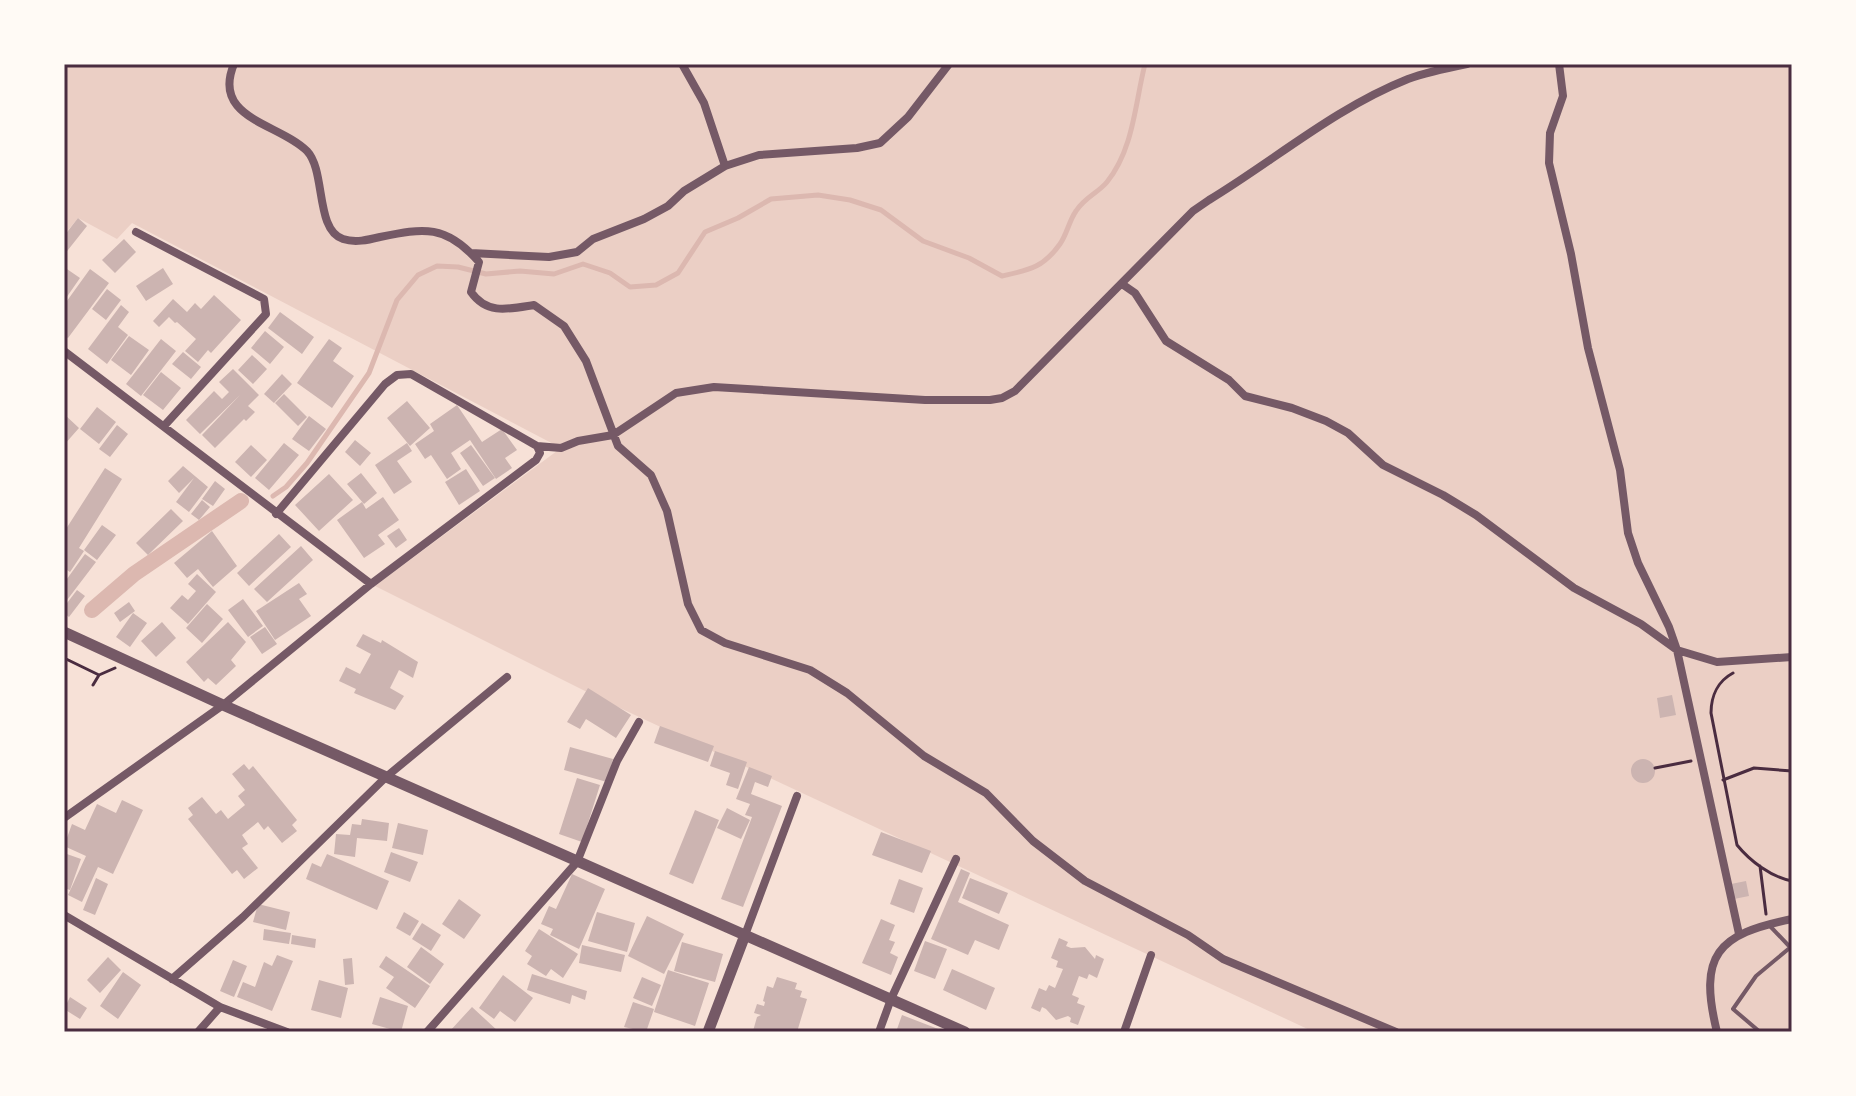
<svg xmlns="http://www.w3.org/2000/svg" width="1856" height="1096" viewBox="0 0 1856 1096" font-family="Arial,sans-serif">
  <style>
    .green { fill: #ebcfc5 }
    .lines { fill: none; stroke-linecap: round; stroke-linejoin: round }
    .stream { stroke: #dcb8b0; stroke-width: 5 }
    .canal { stroke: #dcb8b0; stroke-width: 16 }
    .building { fill: #ccb4b1 }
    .path { stroke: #4a2c40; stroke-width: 3 }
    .service { stroke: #755966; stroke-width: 4 }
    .minor { stroke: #755966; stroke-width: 8 }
    .tertiary { stroke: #755966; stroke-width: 11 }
    .neatline { fill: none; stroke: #4a2c40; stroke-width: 3 }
  </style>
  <rect width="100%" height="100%" fill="#f7e1d7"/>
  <path class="green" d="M64,64H1792V1032H1314L605,701L375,586L561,448L132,223L117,239L78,218L64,235Z"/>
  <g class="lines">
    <path class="stream" d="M273,496L286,487L307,463L369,373L397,300L418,275L437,266L458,267L486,274L520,271L554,274L583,264L610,273L630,287L656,285L678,273L705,232L738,218L771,199L818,195L850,200L881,210L923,241L969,258L1002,276C1029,270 1043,268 1060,244C1067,234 1069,221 1076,211C1085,197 1098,193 1107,182C1134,148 1135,103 1145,64"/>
    <path class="canal" d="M92,610L134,574L241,501"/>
  </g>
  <path class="building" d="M78,218L87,226L64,255V236Z
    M124,239L136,252L115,273L102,260Z
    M64,267L80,278L64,301Z
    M163,268L173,284L146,301L136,286Z
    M90,269L109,283L68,338L64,336V305Z
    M107,289L121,300L106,320L92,309Z
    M214,295L241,320L211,353L208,350L198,362L185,351L196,339L177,322L175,323L169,317L159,327L153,321L173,299L187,312L195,303L201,309Z
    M121,305L129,312L118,327L128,335L107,364L88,349Z
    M280,312L314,337L302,354L268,328Z
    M265,331L284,347L270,364L251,348Z
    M129,336L149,350L131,375L111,360Z
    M161,339L176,351L141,396L126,384Z
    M329,339L342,348L333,361L354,376L332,408L297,383Z
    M183,352L201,367L191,379L172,364Z
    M252,355L267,369L253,384L238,370Z
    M233,369L259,395L248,406L255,412L246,421L244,419L215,448L202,435L240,395L200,434L186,420L214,391L222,399L229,392L219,382Z
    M161,372L181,388L163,410L143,395Z
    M282,374L292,384L274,403L264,394Z
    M284,394L307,417L298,426L275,403Z
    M407,401L430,428L410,446L387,418Z
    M457,405L482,442L502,429L517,450L505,458L512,468L496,479L470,440L451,453L461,469L447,479L431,455L425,459L415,444L434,431L430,424Z
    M97,407L116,422L99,444L80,429Z
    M64,414L79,428L64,445Z
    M309,416L326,429L309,451L292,439Z
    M117,425L128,434L110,457L99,449Z
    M355,440L371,453L360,466L345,452Z
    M284,443L299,455L269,490L255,478Z
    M407,443L412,451L397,461L412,482L394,494L375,465Z
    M251,445L267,460L251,477L235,462Z
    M471,445L495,478L483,486L460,453Z
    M183,466L208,487L189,512L176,502L194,478L179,493L168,481Z
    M105,468L122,479L79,548L84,551L70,572L64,568V528L66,529Z
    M466,469L480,491L459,505L445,482Z
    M361,473L377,493L364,504L347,484Z
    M329,474L353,500L319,531L295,505Z
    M215,481L225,489L213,506L202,499Z
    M383,497L399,520L378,535L385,544L364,558L337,520L362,502L366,509Z
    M202,500L210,507L199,520L191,514Z
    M171,509L183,521L148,555L136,543Z
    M102,525L116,535L97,560L84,550Z
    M399,528L407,540L396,548L387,536Z
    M212,531L237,566L213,587L198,569L187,578L174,563Z
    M279,534L291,547L249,586L237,573Z
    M301,546L313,560L267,602L254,589Z
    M85,554L96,562L64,604V583Z
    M197,574L216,592L188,624L170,608L182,595L188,600L196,591L188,584Z
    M299,583L307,594L299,599L311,616L275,640L256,611Z
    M77,590L85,596L69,617L64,613V607Z
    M243,599L263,626L248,637L228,610Z
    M129,602L135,611L120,622L114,613Z
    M207,604L223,619L202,643L186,628Z
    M133,613L147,623L130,647L116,637Z
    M162,622L176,638L156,657L141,641Z
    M228,622L246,642L231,660L236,666L216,685L208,678L204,682L186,662Z
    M265,627L277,644L262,654L250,637Z
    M363,634L381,643L382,640L418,662L413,678L399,670L390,688L404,696L395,710L354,693L356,689L339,681L346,667L360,674L371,654L356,646Z
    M588,688L631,715L616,738L586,719L580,729L567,722Z
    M1672,695L1676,715L1660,718L1657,698Z
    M660,726L714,746L708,762L654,743Z
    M570,747L613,759L607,782L564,770Z
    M715,751L747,762L738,789L726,785L730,773L710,766Z
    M1631 771a12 12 0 1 1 24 0a12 12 0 1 1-24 0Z
    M244,764L249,770L253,766L297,820L292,825L297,831L282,843L268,826L264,830L258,822L242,835L248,844L242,848L258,868L244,879L237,870L232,874L188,819L193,815L188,808L202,797L216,814L221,810L228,819L245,805L238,796L245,790L232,774Z
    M749,767L772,776L768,787L755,782L751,794L782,806L743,907L721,899L752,817L745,815L750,804L736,799Z
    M577,778L600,785L582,842L559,834Z
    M122,800L143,810L113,874L98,867L82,902L68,895L86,856L64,846L72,824L85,830L97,804L116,813Z
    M727,808L750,820L741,839L717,828Z
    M695,810L719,820L693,884L669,874Z
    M362,819L389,823L387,841L357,838L355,857L334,854L336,834L350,835L352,824L361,825Z
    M398,823L428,830L423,855L392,848Z
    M881,832L931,851L922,873L872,855Z
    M391,852L418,862L410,882L384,872Z
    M64,853L81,859L70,890L64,888Z
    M327,854L389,881L377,910L306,879L312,863L321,867Z
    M961,869L970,873L958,902L1009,925L999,950L975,940L968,955L931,939Z
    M572,874L605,889L579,949L550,935L553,929L541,924L549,906L556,909Z
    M96,878L108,884L95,915L83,910Z
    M970,878L1008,893L999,914L962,898Z
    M899,879L923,888L914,913L890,904Z
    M1746,881L1749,896L1734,899L1731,884Z
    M459,899L481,915L464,939L442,924Z
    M258,904L290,912L286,930L253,922Z
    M404,912L419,921L410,936L396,928Z
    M597,912L635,923L627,952L588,941Z
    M647,916L684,934L664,974L628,956Z
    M881,919L895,925L889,940L895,942L890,953L898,957L891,975L862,963Z
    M422,923L441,935L431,951L412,939Z
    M264,929L291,933L289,944L263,940Z
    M539,929L578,954L563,978L551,969L546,976L527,964L532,956L525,951Z
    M292,935L316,939L315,948L291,944Z
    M1059,938L1068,942L1066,946L1071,948L1085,947L1095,959L1096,955L1104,959L1097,978L1089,974L1087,979L1079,976L1072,995L1079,998L1077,1003L1085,1006L1078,1025L1070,1022L1071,1018L1068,1016L1056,1020L1046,1009L1042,1007L1040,1012L1031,1008L1039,988L1046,991L1049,985L1055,988L1063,969L1056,967L1058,961L1051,958Z
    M925,941L947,949L935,979L914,971Z
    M682,942L723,954L715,982L674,971Z
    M582,945L625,955L621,972L579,963Z
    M421,947L444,964L430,984L407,967Z
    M277,955L293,961L272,1011L237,997L243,982L255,987L264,962L272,966Z
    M386,956L430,986L415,1008L386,988L394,977L379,967Z
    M108,957L121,970L100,993L87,980Z
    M352,958L354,984L345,985L343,959Z
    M233,960L247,966L234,997L220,991Z
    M952,969L995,988L986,1010L943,990Z
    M668,970L709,983L695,1026L654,1012Z
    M123,972L141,985L118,1019L100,1006Z
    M532,974L587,991L585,1000L572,995L570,1004L527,990Z
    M503,975L533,998L515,1022L500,1011L494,1019L479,1008Z
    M642,977L661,985L652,1006L633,998Z
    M777,977L797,983L795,989L802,991L800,997L807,999L797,1032L753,1031L757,1017L761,1015L754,1013L757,1004L764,1006L765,1002L763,1001L767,986L773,988Z
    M319,980L348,988L341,1018L311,1010Z
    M70,997L87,1008L80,1019L64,1009Z
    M380,997L408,1006L401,1032L372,1024Z
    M633,1002L654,1009L646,1032L624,1027Z
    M472,1007L499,1032H449Z
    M902,1015L946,1032H896Z"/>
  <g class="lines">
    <path class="path" d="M64,658L99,675
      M1733,673C1718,681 1711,696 1711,713L1737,845C1750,861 1771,877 1792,881
      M93,685L99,675L115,668
      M1655,768L1691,761
      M1723,780L1754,768L1792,771
      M1760,866L1766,914"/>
    <path class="service" d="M1769,925L1789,946
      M1760,1032L1733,1009L1756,976L1792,946"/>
    <path class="minor" d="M234,64C211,119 279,123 307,151C326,171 315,230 343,239C355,243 368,240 380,237C424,228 446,224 479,262L471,292C487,315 509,309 534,305L564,326L586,361L618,446L651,475L667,511L688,604L701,630L725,643L810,670L847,693L924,756L986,793L1033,841L1085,881L1188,935L1223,959L1396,1032
      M682,64L704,103L725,166
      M1559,64L1563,96L1550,133L1549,163L1571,254L1588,348L1620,470L1628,533L1638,563L1669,627L1677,650L1739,934
      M136,232L264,299L266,314L164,426
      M471,253L549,257L577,252L593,239L644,219L668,206L684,191L725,166L759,155L857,148L880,143L908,117L949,64
      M1122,284L1135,293L1166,341L1229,380L1245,396L1292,408L1326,421L1348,433L1383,465L1443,495L1476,515L1574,588L1641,624L1677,650L1717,662L1792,657
      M64,351L371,584
      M276,514L385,384L397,375L411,374L537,446L561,448L578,441L613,435L676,393L714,387L925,400H990L1002,398L1015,391L1193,211L1209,200C1275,160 1335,108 1408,79C1427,72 1447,68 1467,64
      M64,818L223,705L371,584L536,460L540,453L537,446
      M64,915L220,1007L287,1032
      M745,935L797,796
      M172,979L243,917L386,777L507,677
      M198,1032L220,1007
      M427,1032L577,862L617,761L639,722
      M879,1032L891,999L956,859
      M1124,1032L1151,955
      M1717,1032C1698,955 1717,934 1792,919"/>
    <path class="tertiary" d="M64,632L223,705L965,1032
      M708,1032L745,935"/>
  </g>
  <rect width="1856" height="1096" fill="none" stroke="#fffaf5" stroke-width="132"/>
  <rect x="66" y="66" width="1724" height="964" class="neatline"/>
</svg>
